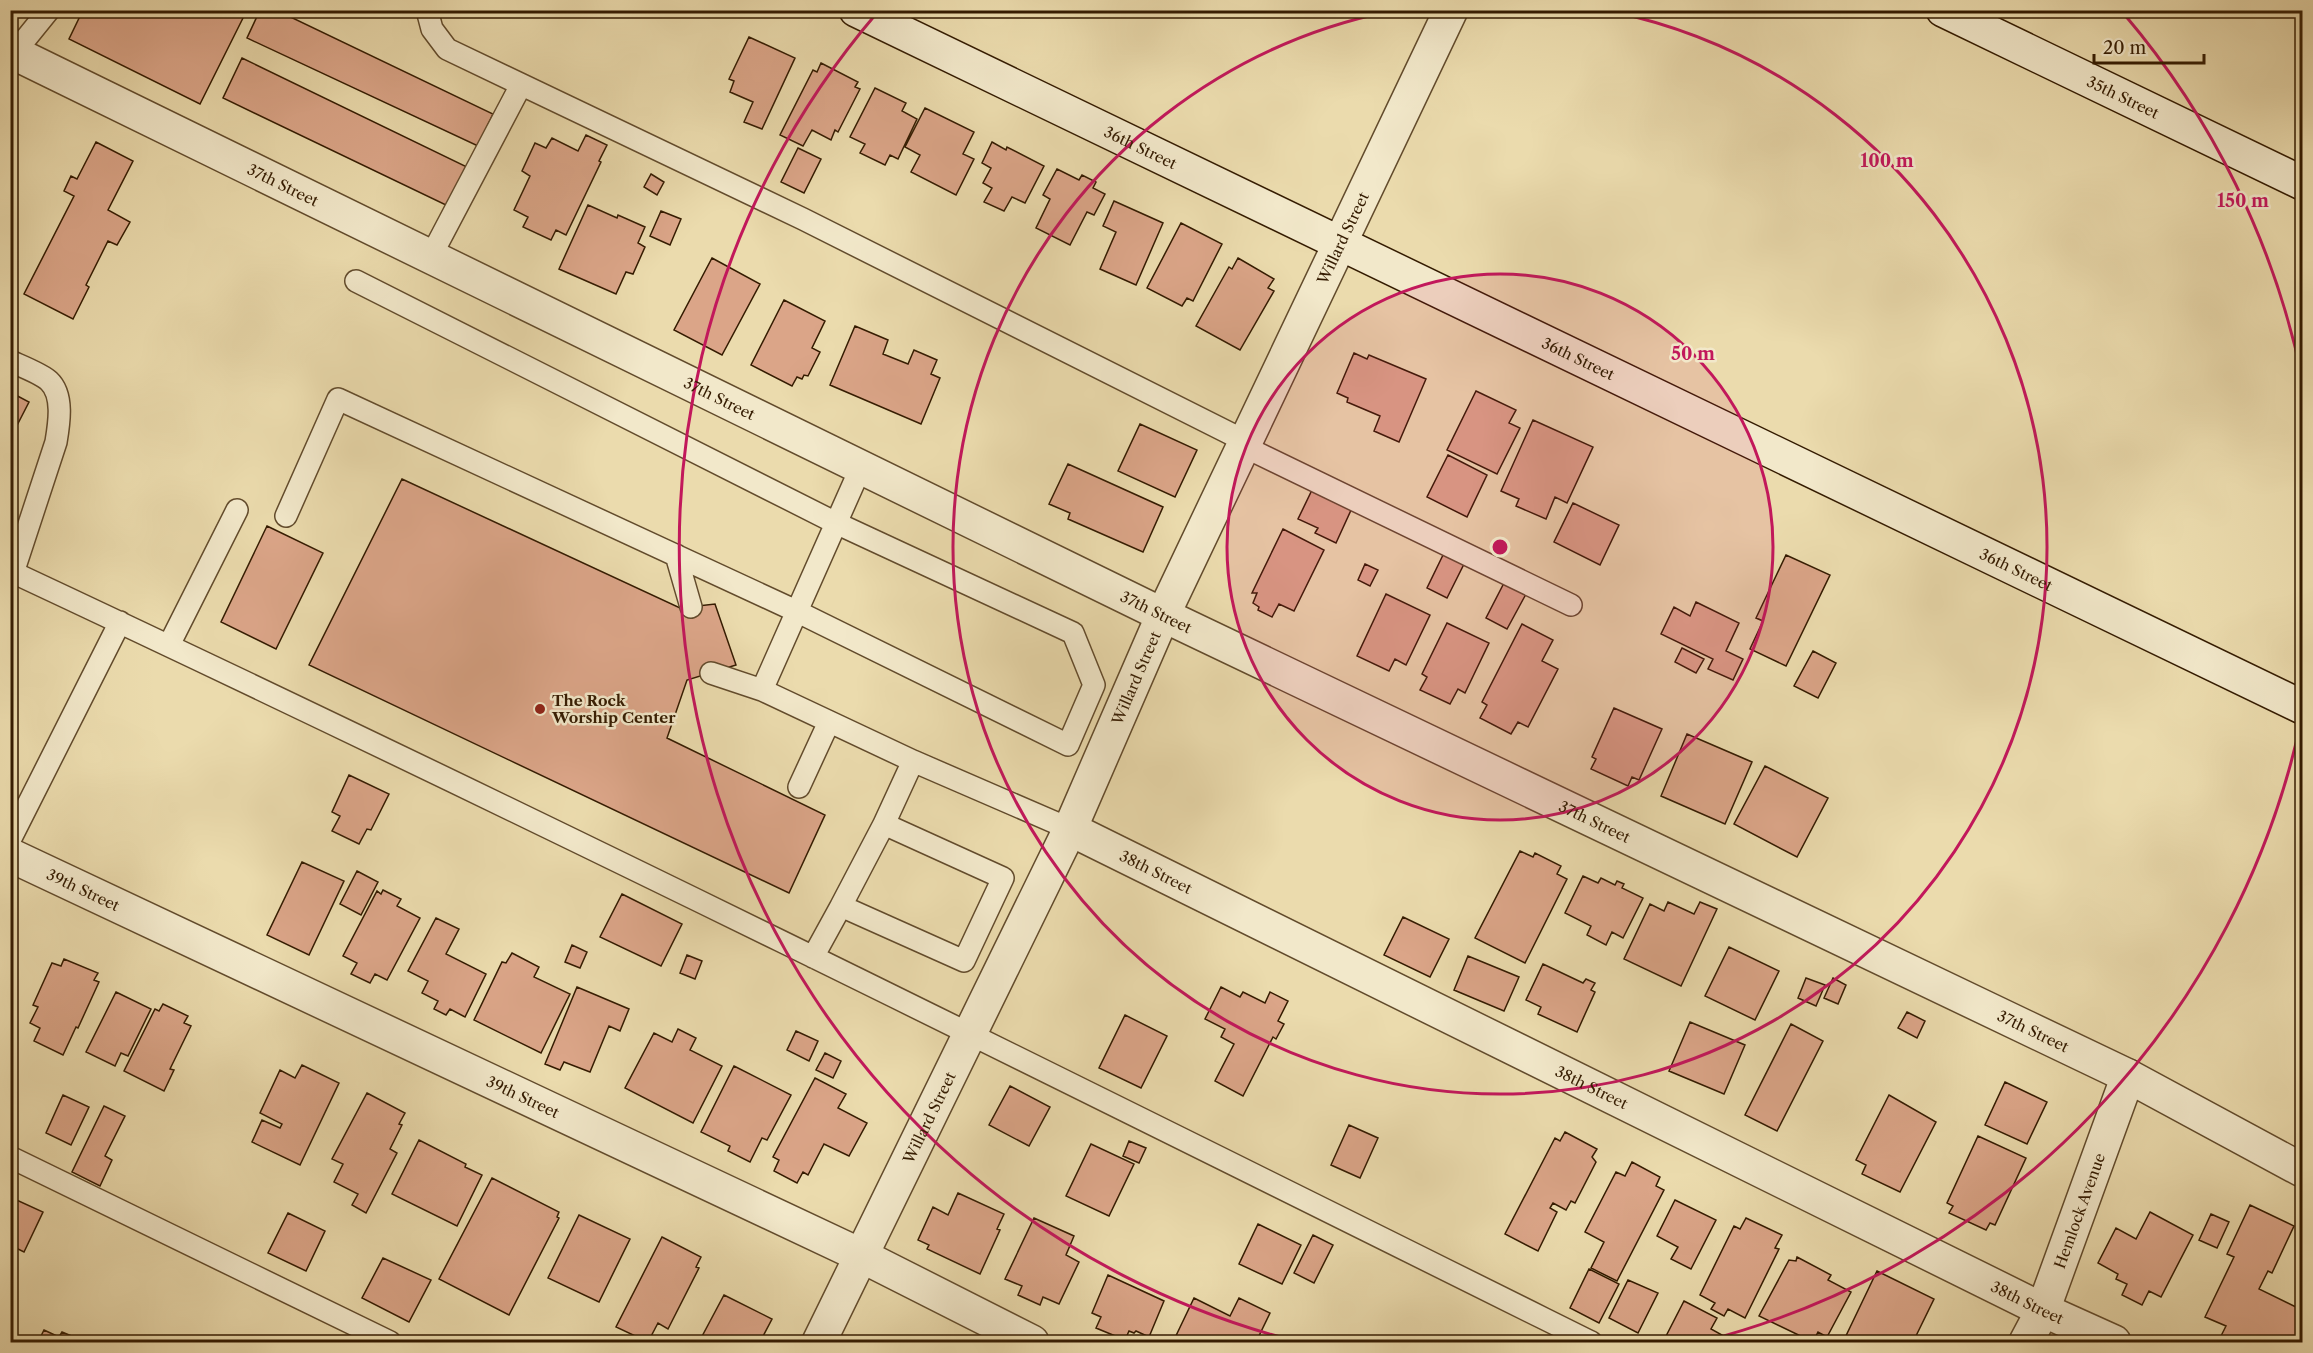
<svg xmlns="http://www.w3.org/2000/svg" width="2313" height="1353" viewBox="0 0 2313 1353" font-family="'Libre Caslon Text',serif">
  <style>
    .building { fill: #dba588; stroke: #341b01; stroke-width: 1.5 }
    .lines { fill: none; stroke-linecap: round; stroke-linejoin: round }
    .lane-casing { stroke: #624b2c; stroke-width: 24 }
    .street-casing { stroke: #624b2c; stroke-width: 36 }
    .secondary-casing { stroke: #341b01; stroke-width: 36 }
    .lane { stroke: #f2e8ca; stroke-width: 21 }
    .street { stroke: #f2e8ca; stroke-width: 33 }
    .secondary { stroke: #f2e8ca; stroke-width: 33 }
    .ring { fill: none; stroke: #c2185b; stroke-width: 3 }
    .poi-dot { fill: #8f2418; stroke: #f2e8ca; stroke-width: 2 }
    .labels { text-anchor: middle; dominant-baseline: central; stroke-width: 5; stroke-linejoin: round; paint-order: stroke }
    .street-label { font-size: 15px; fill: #341b01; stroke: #f2e8ca }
    .poi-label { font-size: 15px; font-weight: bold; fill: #341b01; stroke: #f2e8ca; text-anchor: start }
    .centre { fill: #c2185b; stroke: #f2e8ca; stroke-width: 3 }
    .ring-label { font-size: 18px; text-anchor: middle; font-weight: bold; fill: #c2185b; stroke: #f2e8ca; stroke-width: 5; stroke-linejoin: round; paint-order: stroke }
  </style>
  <rect width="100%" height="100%" fill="#ebdbad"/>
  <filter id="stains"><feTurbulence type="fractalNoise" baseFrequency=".00333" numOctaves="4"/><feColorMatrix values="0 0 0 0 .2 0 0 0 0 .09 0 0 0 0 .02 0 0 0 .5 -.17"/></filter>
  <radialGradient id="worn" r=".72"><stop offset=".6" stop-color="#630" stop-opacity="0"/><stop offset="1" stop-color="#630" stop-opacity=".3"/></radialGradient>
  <path class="building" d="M83,10H247L200,104L69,39Z
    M260,10H276L493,114L478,146L247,38Z
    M749,37L795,58L762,129L744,122L753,102L730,92L734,81L729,79Z
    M242,58L467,167L448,206L223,98Z
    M821,63L858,82L855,87L860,89L838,132L835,130L831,140L812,130L803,146L780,135L813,70L817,72Z
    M875,88L906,103L902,111L917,119L898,159L890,155L885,165L860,153L865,144L850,137Z
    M925,108L974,132L963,154L974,159L956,195L911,172L920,155L905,147Z
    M586,135L607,145L599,161L601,162L566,235L556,230L551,240L523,227L528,217L514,210L530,176L522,171L535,143L546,148L552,138L578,151Z
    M96,142L133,161L108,210L130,222L117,245L108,241L86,285L89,287L73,319L24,294L74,196L64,191L71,176L77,179Z
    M992,142L1006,150L1007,147L1044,166L1025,203L1012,197L1004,211L984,202L992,188L983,183L991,168L982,163Z
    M798,148L821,159L804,193L781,182Z
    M1057,169L1079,180L1082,175L1096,182L1093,188L1105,194L1094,215L1087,212L1070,245L1036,228L1050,199L1043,195Z
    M651,174L664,182L657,195L644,187Z
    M1114,201L1163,223L1136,285L1100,269L1116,232L1103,226Z
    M588,205L617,218L618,215L645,227L638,243L645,247L633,274L626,272L616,294L559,269Z
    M661,211L681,219L670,245L650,236Z
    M1181,223L1222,244L1193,301L1187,298L1182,306L1147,288Z
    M712,258L760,284L722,355L674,330Z
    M1238,258L1274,279L1268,288L1274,291L1240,350L1196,326L1229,267L1232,269Z
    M784,300L825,321L812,348L820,352L808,376L804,375L802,379L797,377L792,386L751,365Z
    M855,326L888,340L883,354L908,364L914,350L937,360L931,374L940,378L921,424L830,385Z
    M1354,353L1367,359L1369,355L1426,379L1399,442L1374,431L1380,416L1347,402L1348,398L1337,393Z
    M1476,391L1516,410L1509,423L1520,428L1497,474L1447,450Z
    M10,392L29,402L10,439Z
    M1533,420L1593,447L1567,503L1555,497L1546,519L1516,506L1519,499L1501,491Z
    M1140,424L1197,450L1175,497L1118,471Z
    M1448,455L1487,475L1467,517L1427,497Z
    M1068,464L1163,507L1143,552L1068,519L1070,513L1049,504Z
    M402,479L680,608L715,604L736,665L687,680L667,738L825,815L789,893L309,665Z
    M1312,490L1352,508L1336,543L1315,533L1318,528L1298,519Z
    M1573,503L1619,525L1600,565L1554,542Z
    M267,526L323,553L276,649L221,622Z
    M1283,529L1324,550L1294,611L1279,604L1272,617L1258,610L1259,607L1253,603L1257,593H1252Z
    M1444,553L1464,564L1447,598L1427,588Z
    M1786,555L1830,575L1786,666L1750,649L1763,621L1756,618Z
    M1365,564L1378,570L1370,586L1358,580Z
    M1504,583L1526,594L1507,629L1486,618Z
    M1386,594L1430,615L1406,665L1395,659L1389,671L1357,656Z
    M1696,602L1739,623L1726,651L1743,659L1733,680L1708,669L1713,659L1661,634L1674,607L1690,616Z
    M1447,623L1489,643L1465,693L1458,689L1450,704L1420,690L1427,677L1422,674Z
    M1522,624L1553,640L1542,661L1558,669L1528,727L1518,722L1511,734L1480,718L1487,705L1482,702Z
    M1682,648L1704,659L1696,673L1675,662Z
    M1813,651L1836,663L1818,698L1794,686Z
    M1614,708L1662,729L1639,780L1632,777L1628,786L1591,769L1596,759L1592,757Z
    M1687,734L1752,762L1725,824L1661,796Z
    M1765,766L1828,798L1797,857L1734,824Z
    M349,775L389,794L371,830L367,829L359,844L332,831L340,816L332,812Z
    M1520,851L1533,857L1535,853L1561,866L1557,874L1567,879L1525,963L1475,938Z
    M302,862L344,881L309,955L267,935Z
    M357,871L378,882L361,915L340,904Z
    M1583,876L1598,883L1601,878L1615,885L1617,881L1624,884L1622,888L1643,898L1623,938L1612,932L1606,945L1587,935L1591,926L1565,913Z
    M383,890L401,899L397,906L420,918L387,980L375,974L370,983L351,974L357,963L343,956L377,891L381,894Z
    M622,894L682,924L661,966L600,937Z
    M1668,902L1694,914L1700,902L1717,909L1681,986L1624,959L1650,904L1664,911Z
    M1403,917L1449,939L1430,977L1384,955Z
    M436,918L459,929L446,954L486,974L465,1017L450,1009L446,1015L434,1009L438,1001L422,993L428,981L408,971Z
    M572,945L587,952L580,968L565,962Z
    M1729,947L1779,971L1755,1020L1705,996Z
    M512,953L539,967L534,977L570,994L541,1053L474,1020L502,962L506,963Z
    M687,955L702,961L695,979L680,973Z
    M1468,956L1519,977L1504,1011L1454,990Z
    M64,959L98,973L94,980L99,982L78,1028L76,1027L63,1055L34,1041L40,1028L30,1023L38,1007L33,1005L52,963L61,966Z
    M1543,964L1583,983L1586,979L1595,983L1591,990L1595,992L1577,1032L1538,1014L1541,1007L1526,1000Z
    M1806,978L1825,985L1816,1006L1798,998Z
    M1833,978L1846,985L1838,1004L1824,998Z
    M577,987L629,1009L620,1031L609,1026L590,1072L564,1062L560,1070L545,1064Z
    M1221,987L1240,997L1243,992L1265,1003L1270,992L1288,1001L1278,1021L1284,1024L1276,1039L1273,1037L1243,1096L1215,1081L1234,1044L1221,1037L1225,1029L1205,1019Z
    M116,992L151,1009L128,1056L121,1053L115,1066L86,1052Z
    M163,1004L188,1016L184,1023L191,1026L170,1069L174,1070L164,1091L124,1071L155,1009L159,1011Z
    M1907,1012L1925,1021L1917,1038L1898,1028Z
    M1125,1015L1167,1036L1141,1088L1099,1068Z
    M1690,1022L1745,1045L1724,1094L1669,1071Z
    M1791,1024L1823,1041L1777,1131L1745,1115Z
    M678,1029L696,1038L690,1050L722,1066L693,1123L625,1088L654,1033L672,1042Z
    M796,1031L818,1041L809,1061L787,1050Z
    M825,1053L841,1061L833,1078L816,1070Z
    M302,1065L339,1083L300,1165L252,1142L262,1120L280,1128L282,1124L260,1113L280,1070L295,1078Z
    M734,1066L791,1095L767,1140L762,1138L750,1162L728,1151L730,1146L701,1132Z
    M815,1078L846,1094L838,1108L867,1123L849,1156L824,1144L808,1175L803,1172L797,1183L774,1171L779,1160L773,1157Z
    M2005,1082L2047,1102L2027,1144L1985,1125Z
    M1010,1086L1050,1107L1029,1146L989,1125Z
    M367,1093L405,1113L399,1124L402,1125L390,1149L397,1153L366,1213L352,1205L358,1194L334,1182L343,1164L332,1159Z
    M63,1095L89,1107L71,1145L46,1133Z
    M1889,1095L1936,1122L1900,1192L1862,1174L1866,1165L1856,1160Z
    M104,1106L125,1116L105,1156L112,1160L100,1186L72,1172Z
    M1349,1125L1378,1138L1360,1178L1331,1165Z
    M1565,1132L1597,1149L1592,1157L1596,1162L1575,1203L1571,1201L1566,1210L1553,1203L1550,1208L1557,1212L1538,1251L1505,1234L1555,1138L1560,1141Z
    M1978,1136L2026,1158L1995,1225L1990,1223L1986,1230L1949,1213L1953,1206L1947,1203Z
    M419,1140L466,1164L465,1167L482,1175L457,1226L392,1194Z
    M1129,1141L1146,1148L1139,1163L1123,1156Z
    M1091,1144L1134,1164L1109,1216L1066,1196Z
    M1632,1162L1660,1177L1656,1186L1664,1190L1617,1281L1591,1268L1604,1242L1585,1232L1616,1172L1625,1176Z
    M492,1178L559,1212L557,1217L559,1218L509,1315L439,1279Z
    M958,1193L1004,1214L997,1229L1000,1230L980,1274L927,1249L929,1245L918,1240L933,1207L948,1215Z
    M10,1197L43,1212L24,1252L10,1245Z
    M1675,1200L1716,1220L1691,1269L1671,1259L1678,1247L1657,1236Z
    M2250,1205L2294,1226L2272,1273L2268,1271L2259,1289L2302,1310V1342H2218L2226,1326L2205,1317L2234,1257L2227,1254Z
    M2150,1212L2193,1235L2161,1297L2149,1291L2142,1305L2122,1295L2127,1284L2116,1279L2118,1274L2098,1263L2116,1228L2136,1239Z
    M288,1213L325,1231L306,1271L268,1253Z
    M2211,1214L2229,1222L2217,1248L2199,1240Z
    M579,1215L630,1239L599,1302L548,1278Z
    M1034,1218L1074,1236L1066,1255L1079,1262L1059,1304L1043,1297L1040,1305L1018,1295L1022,1286L1005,1279Z
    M1746,1218L1782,1235L1775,1248L1779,1249L1745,1318L1728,1309L1724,1316L1711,1309L1715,1303L1700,1295L1734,1226L1740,1229Z
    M1258,1224L1301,1245L1282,1284L1239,1264Z
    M1313,1235L1333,1245L1314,1283L1294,1273Z
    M662,1237L701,1257L696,1267L699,1268L668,1329L658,1323L648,1342L616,1327Z
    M1797,1257L1831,1275L1828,1280L1851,1292L1827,1337L1818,1332L1813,1342L1759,1316L1789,1260L1796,1261Z
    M383,1258L431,1280L409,1322L362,1298Z
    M1589,1269L1619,1284L1599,1323L1570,1308Z
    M1877,1271L1934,1299L1913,1342H1843Z
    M1108,1275L1164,1301L1149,1337L1136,1331L1134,1333L1129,1331L1125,1340L1096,1328L1101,1317L1092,1313Z
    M1628,1280L1658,1293L1638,1333L1609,1318Z
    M724,1295L772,1319L760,1342H699Z
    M1194,1298L1230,1316L1239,1298L1270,1313L1256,1342H1173Z
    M1684,1301L1717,1318L1711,1329L1722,1335L1718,1342H1663Z
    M44,1330L59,1337L62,1332L86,1342H38Z"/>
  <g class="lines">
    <defs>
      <path id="lane" d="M427,10L432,29L447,49L803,219L1245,441
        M15,52L49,10
        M431,256L521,85
        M10,361C21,366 42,374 49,381C64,395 59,424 56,442L13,573
        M1243,446L1571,605
        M286,516L338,399L796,611L1068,745L1094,685L1073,633L836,523L356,281
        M676,555L691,607
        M10,571C542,820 1066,1081 1591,1342
        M169,645L237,510
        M711,673L762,690L913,761L884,824
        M762,690L861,467
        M913,761L1070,829
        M799,787L829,722
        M10,840L120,622
        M813,957L841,906L964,961L1003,878L884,824L841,906
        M10,1157L390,1342"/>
      <g id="street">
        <path id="s1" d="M10,51L1163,615L2128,1076L2302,1170"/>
        <path id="s2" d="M1070,829L2043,1310L2114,1342"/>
        <path id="s3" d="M10,855L860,1255L1032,1342"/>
        <path id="s4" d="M819,1342L1070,829L1163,615L1451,10"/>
        <path id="s5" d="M2026,1342L2043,1310L2128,1076"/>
      </g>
      <g id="secondary">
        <path id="s6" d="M856,10L2302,707"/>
        <path id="s7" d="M1943,10L2302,183"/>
      </g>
    </defs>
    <use href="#lane" class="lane-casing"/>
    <use href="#street" class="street-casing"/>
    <use href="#secondary" class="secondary-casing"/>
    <use href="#lane" class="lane"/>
    <use href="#street" class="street"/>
    <use href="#secondary" class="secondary"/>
  </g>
  <circle cx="1500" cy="547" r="273" fill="#c2185b" fill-opacity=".12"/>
  <g class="ring">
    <circle cx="1500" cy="547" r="273"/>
    <path d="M1609 11A547 547 0 1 1 1391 11"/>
    <path d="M2302 717A820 820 0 0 1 1705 1341M1295 1341A820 820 0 0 1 876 14M2124 14A820 820 0 0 1 2302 377"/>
  </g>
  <circle class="poi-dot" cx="540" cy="709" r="6"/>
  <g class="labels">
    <g class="street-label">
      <text stroke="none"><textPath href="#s7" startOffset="200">35th Street</textPath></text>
      <text stroke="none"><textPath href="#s6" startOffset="316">36th Street</textPath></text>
      <text stroke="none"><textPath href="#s1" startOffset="304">37th Street</textPath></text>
      <text stroke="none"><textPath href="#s4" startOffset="1222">Willard Street</textPath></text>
      <text stroke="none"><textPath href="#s6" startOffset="802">36th Street</textPath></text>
      <text stroke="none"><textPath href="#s1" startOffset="790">37th Street</textPath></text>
      <text stroke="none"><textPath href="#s6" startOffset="1288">36th Street</textPath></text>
      <text stroke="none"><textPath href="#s1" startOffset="1276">37th Street</textPath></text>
      <text stroke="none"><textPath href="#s4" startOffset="736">Willard Street</textPath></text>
      <text stroke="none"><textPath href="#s1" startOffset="1762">37th Street</textPath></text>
      <text stroke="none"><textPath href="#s2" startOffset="96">38th Street</textPath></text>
      <text stroke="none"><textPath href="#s3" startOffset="81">39th Street</textPath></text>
      <text stroke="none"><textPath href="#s1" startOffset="2248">37th Street</textPath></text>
      <text stroke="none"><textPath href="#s2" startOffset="582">38th Street</textPath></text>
      <text stroke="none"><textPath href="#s3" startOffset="567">39th Street</textPath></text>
      <text stroke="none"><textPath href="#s4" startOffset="250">Willard Street</textPath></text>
      <text stroke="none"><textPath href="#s5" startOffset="142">Hemlock Avenue</textPath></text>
      <text stroke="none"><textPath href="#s2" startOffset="1068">38th Street</textPath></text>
    </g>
    <g class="poi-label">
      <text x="552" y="700">The Rock<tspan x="552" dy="17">Worship Center</tspan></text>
    </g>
  </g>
  <circle cx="1500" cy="547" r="9" class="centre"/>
  <g class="ring-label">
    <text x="1887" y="167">100 m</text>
    <text x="2243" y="207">150 m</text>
    <text x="1693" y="360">50 m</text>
  </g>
  <rect width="2313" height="1353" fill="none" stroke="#ebdbad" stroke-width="36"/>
  <rect x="12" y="12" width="2289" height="1329" fill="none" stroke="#341b01" stroke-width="3"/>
  <rect x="18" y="18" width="2277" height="1317" fill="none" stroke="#341b01" stroke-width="1.5"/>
  <path d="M2094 54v9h110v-9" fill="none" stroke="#341b01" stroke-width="3"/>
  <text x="2103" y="54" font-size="18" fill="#341b01" stroke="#f2e8ca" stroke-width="4.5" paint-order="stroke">20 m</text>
  <rect width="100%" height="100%" filter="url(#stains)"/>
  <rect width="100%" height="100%" fill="url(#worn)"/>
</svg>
